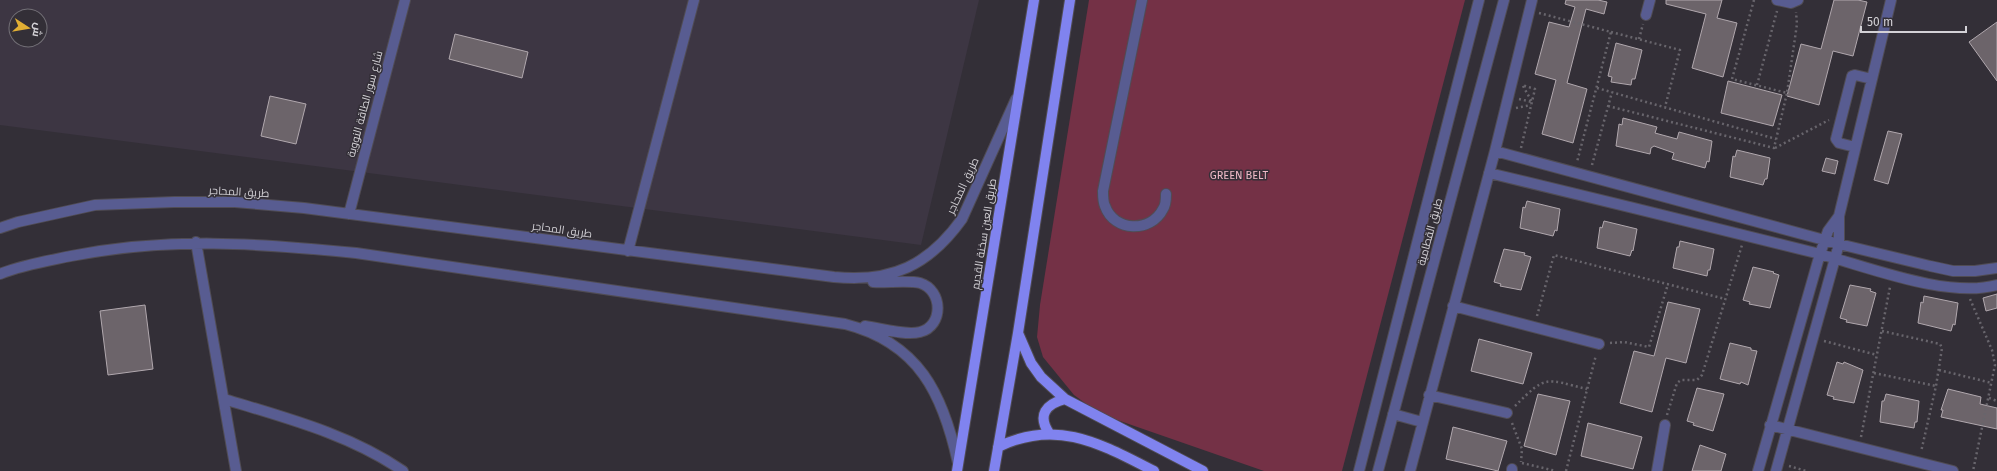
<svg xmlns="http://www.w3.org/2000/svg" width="1997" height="471" viewBox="0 0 1997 471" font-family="'Fira Sans',Cairo,sans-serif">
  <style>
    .built { fill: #3d3643; fill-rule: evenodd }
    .green { fill: #743146 }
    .building { fill: #6c646a; stroke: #b1a8ae }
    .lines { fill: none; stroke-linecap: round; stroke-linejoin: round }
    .minor-casing { stroke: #504c54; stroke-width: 12 }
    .major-casing { stroke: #504c54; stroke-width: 12 }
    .path { stroke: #68656c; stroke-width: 2.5; stroke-dasharray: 2 3; stroke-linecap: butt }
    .minor { stroke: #585c91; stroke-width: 10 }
    .major { stroke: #8083ef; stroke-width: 10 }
    .labels { text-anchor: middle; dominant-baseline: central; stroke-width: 3; stroke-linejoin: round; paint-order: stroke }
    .street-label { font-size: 11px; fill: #d3d1d6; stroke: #332f37 }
    .park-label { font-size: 11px; fill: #efbac7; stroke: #332f37 }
  </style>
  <rect width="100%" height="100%" fill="#332f37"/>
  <path class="built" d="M0,0H979L921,245L0,125ZM16,16H40V40H16Z"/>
  <path class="green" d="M1089,0H1465L1342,471H1264L1100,414L1074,395L1043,357L1037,337L1040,305Z"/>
  <path class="building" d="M1566,0H1598L1607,2L1604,14L1586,9L1567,83L1587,89L1573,143L1542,134L1556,80L1535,74L1549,22L1569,27L1575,7L1565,4Z
    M1666,0H1722L1717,18L1737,23L1723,77L1692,68L1706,14L1666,4Z
    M1834,0H1858L1867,2L1853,56L1833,51L1819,105L1787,96L1801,44L1821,49Z
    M1997,22V81L1969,42Z
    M455,34L528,52L522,78L449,59Z
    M1616,43L1642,50L1635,79H1632L1631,85L1611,82L1612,77L1608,76Z
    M1728,81L1782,95L1773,126L1721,113Z
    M270,96L306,104L296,144L261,136Z
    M1623,118L1657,127L1655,133L1677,139L1679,132L1712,141L1709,162L1707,161L1705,168L1672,159L1674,153L1654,146L1651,148L1650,154L1616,146L1619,124L1622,125Z
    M1888,131L1902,134L1888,184L1874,180Z
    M1737,150L1770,158L1767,179H1765L1763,185L1730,177L1733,156L1735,157Z
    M1826,158L1838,161L1835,174L1822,171Z
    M1527,201L1560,209L1557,231L1555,230L1553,236L1520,228L1523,207L1525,208Z
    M1604,221L1637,229L1633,251L1632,250L1630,256L1597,248L1600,227L1602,228Z
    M1680,241L1714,249L1710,270H1708L1707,276L1673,268L1677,247H1679Z
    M1504,249L1525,253L1524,255L1531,257L1521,290L1500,286L1501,284L1494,282Z
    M1753,267L1774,272L1773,273L1779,275L1770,308L1749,304L1750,302L1743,300Z
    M1850,285L1871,289L1870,291L1876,293L1867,326L1846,322L1847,320L1840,318Z
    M1997,294V308L1986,311L1983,298Z
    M1924,296L1958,303L1955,325L1953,324L1951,331L1918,323L1921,302L1923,303Z
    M1668,302L1700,309L1686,363L1666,358L1652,412L1620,403L1634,351L1654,356Z
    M145,305L153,369L108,375L100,311Z
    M1479,339L1532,353L1523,384L1471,371Z
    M1730,343L1751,348V350L1757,351L1748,385L1741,382L1740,384L1720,379Z
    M1837,362L1843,364L1844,362L1863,370L1854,403L1833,399L1834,397L1827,395Z
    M1697,388L1724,394L1713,431L1693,425L1694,423L1687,421Z
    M1948,389L1981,397L1980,404L1997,408V429L1941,417L1943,410H1941Z
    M1538,394L1570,401L1556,455L1524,446Z
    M1886,394L1919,401L1917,422H1915L1914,428L1880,422L1882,401H1884Z
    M1588,423L1642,437L1633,469L1581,456Z
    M1453,427L1507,441L1498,471L1446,459Z
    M1700,445L1726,454L1721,471H1692Z"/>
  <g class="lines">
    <defs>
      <path id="minor" d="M1142,0L1103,191C1103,195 1103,202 1105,206C1114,232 1151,233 1163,209C1166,205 1166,198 1166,194
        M1777,0L1791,3L1798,0
        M1646,15L1650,0
        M1855,147L1839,143L1836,139L1852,76L1855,75L1872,79
        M1495,151L1839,244L1930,266L1953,271H1975L1997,268
        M1489,173C1597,199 1704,225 1812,252C1864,265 1945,299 1997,285
        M349,214L405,0
        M0,228L18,222L95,205L174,202H235L304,208L834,277C892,283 929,265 962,219L1016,99
        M196,242L236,471
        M628,251L694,0
        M0,274C22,265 47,261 71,256C170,237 256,243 356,253L845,324C919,343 943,394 958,463
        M1453,306L1599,344
        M865,326C880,328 905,336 920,332C944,326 943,290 920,283C909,280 886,283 873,282
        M1429,395L1507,413
        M224,399C286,418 349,434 403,471
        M1393,414L1422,422
        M1770,425L1953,471
        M1359,471L1479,0
        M1378,471L1504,0
        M1410,471L1495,151L1532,0
        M1512,471V469
        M1657,471L1665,425
        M1758,471L1820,254L1828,231L1839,216
        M1776,471L1839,244V216L1891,0"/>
      <path id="major" d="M1018,333L1031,363L1041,377L1065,399L1203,471
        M1049,433C1037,415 1046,404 1065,399
        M998,447C1057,418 1101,444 1154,471
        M957,471L1034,0
        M994,471L1018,333L1070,0"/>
    </defs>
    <use href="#minor" class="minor-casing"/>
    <use href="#major" class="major-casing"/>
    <path class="path" d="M1754,0L1732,79L1787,93L1797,24L1796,12
      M1539,13L1611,32L1577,162
      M1611,32L1680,50L1665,107
      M1639,39L1643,24
      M1757,85L1777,11
      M1523,86L1532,102
      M1597,88L1776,139
      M1519,99L1532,102
      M1608,106L1774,148L1787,93
      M1516,108L1531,105
      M1521,148L1535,89L1522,85
      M1775,148L1829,120
      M1592,165L1612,92
      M1970,299L1992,350L1995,365L1973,471
      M1537,316L1554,255L1725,299
      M1882,331L1940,344L1942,348L1936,386L1921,452
      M1824,341L1877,355
      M1610,343L1624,342L1649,347L1668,284
      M1939,370L1992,383
      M1874,373L1936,386
      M1989,398L1997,401
      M1515,406C1547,374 1545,379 1587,389
      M1667,415L1677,383L1681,380H1697L1702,375L1742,245
      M1512,423L1522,449L1521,462
      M1861,437L1890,287
      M1522,463L1556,471
      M1789,466L1806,471
      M1566,471L1596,355"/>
    <use href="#minor" class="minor"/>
    <use href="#major" class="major"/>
  </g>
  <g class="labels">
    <g class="street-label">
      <text transform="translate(365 104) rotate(-75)">شارع سور الطاقة النووية</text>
      <text transform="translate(963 186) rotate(-65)">طريق المحاجر</text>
      <text transform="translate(239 192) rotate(3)">طريق المحاجر</text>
      <text transform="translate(562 230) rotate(8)">طريق المحاجر</text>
      <text transform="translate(1430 232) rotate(-75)">طريق القطامية</text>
      <text transform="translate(984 234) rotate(-81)">طريق العين سخنة القديم</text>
    </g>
    <g class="park-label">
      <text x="1239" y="175">GREEN BELT</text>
    </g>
  </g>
  <g transform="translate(28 28) rotate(102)"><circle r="19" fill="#332f37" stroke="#737077"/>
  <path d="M0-3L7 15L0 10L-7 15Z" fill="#e1af34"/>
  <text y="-6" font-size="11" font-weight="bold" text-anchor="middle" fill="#d3d1d6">ش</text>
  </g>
  <path d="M1861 26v6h105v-6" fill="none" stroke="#d3d1d6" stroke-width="2"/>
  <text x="1867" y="26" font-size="12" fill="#d3d1d6" stroke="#332f37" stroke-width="3" paint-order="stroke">50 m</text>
</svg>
